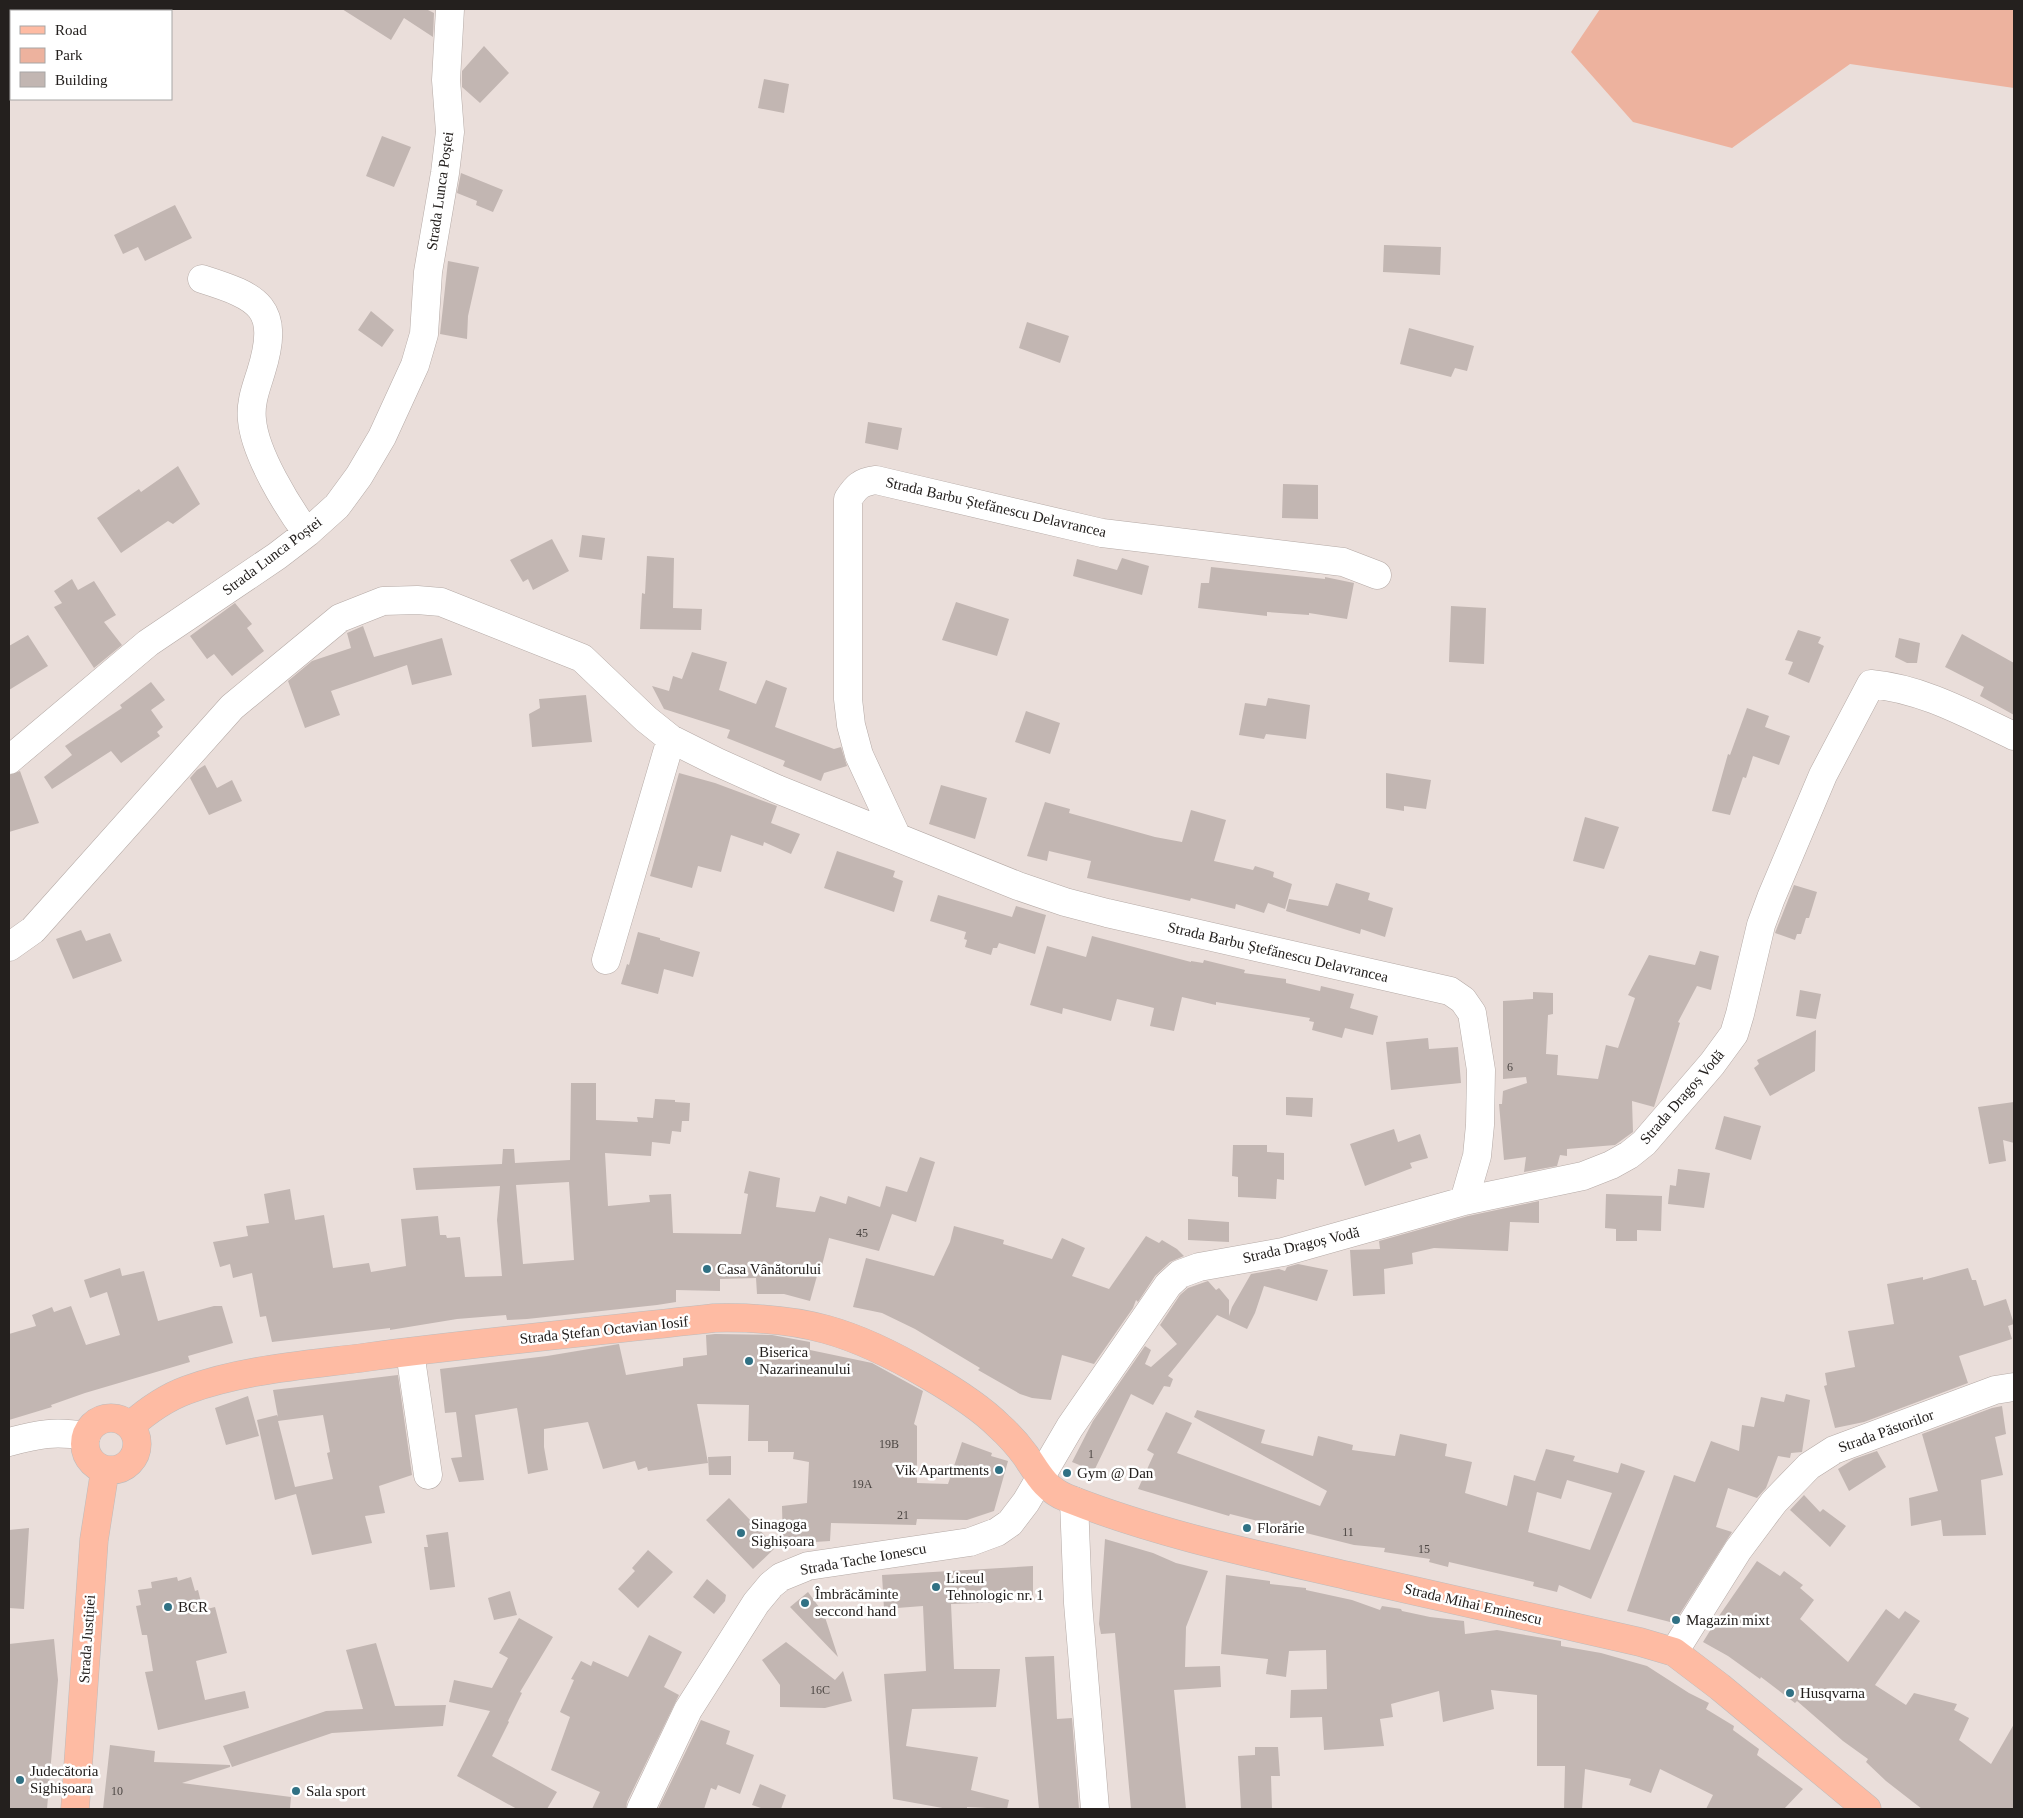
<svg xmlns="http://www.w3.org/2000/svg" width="2023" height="1818" viewBox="0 0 2023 1818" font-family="'Times New Roman',serif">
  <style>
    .green { fill: #edb29e }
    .building { fill: #c2b6b2; fill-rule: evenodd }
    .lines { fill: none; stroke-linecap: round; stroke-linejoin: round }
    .minor-casing { stroke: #b5aaa6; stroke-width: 29 }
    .major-casing { stroke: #bdbcbc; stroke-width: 29 }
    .minor { stroke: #fff; stroke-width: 28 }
    .major { stroke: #febba3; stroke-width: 28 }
    .poi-dot { fill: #307184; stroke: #fff; stroke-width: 2 }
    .labels { text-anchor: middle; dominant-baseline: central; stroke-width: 5; stroke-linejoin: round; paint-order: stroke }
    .number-label { font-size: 12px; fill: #4c4643 }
    .street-label { font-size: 15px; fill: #24201e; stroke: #fff }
    .poi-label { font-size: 15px; fill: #24201e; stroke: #fff; text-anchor: start }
  </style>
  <rect width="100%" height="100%" fill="#eadeda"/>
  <path class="green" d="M1600,9H2014V88L1850,64L1732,148L1633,122L1571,52Z"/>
  <path class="building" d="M342,9H426L434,13L433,37L404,18L391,40Z
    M484,46L509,73L480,103L462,87V71Z
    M764,79L789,84L784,113L758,108Z
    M382,136L411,147L394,187L366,176Z
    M461,173L503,190L493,212L476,205L477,201L457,193Z
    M175,205L192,238L145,261L138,247L123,254L114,235Z
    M1384,245L1441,247L1440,275L1383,272Z
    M448,261L479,267L468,316L467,339L440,334Z
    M371,311L394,330L382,347L358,330Z
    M1027,322L1069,336L1060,363L1019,348Z
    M1409,328L1474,346L1467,371L1455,368L1451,377L1400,364Z
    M868,422L902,428L898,450L865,443Z
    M178,466L200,504L173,524L168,521L121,553L97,518L139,489L141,492Z
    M1283,484L1318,485V519L1282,518Z
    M582,535L605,538L602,560L579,557Z
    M552,539L569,571L533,590L528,579L523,582L510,560Z
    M647,556L674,558L673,608L702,609L701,630L640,629L642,593L645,594Z
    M1122,558L1149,566L1142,595L1073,576L1077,559L1117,570Z
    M1211,567L1325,579V577L1354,583L1347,619L1309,613V615L1267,612V616L1198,608L1201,583H1209Z
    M72,579L78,590L94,581L116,615L104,622L122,645L94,668L54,607L62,603L54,591Z
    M956,602L1009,619L997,656L942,640Z
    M235,603L252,624L247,628L264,651L232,676L214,654L207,659L190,636Z
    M1451,606L1486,608L1484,664L1449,662Z
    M363,626L374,657L442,638L452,675L412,685L407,665L331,691L340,715L305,728L288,681L312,661L351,648L347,633Z
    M1798,630L1821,637L1818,643L1824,646L1809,683L1788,674L1793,662L1785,660Z
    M1962,634L2014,663V715L1980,696L1984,687L1945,667Z
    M28,635L48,666L9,690V646Z
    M1899,638L1920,643L1917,663H1907L1895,657Z
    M692,652L727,662L719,690L756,704L766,680L787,688L775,727L834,749L841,747L847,766L824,773L821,781L783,766L785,761L727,738L730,730L664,709L652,686L669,691L673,676L682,679Z
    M151,682L165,700L151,710L163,727L157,732L160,736L121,763L111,751L52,789L44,777L72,755L65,746L122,708L120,705Z
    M586,695L592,742L532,747L529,714L540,708L539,699Z
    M1268,698L1310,705L1306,739L1266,734L1264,739L1239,735L1245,703L1266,706Z
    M1747,708L1769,716L1765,727L1790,736L1779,765L1753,756L1746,778L1743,777L1730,815L1712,811L1728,754L1730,755Z
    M1026,711L1060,723L1050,754L1015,742Z
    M205,765L217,788L232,780L242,801L209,815L190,778L197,770Z
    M20,771L39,823L9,832V775Z
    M679,773L715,783L777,806L771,823L800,834L791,854L764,842L763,846L731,835L721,872L698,866L692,888L650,876Z
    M1386,773L1431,780L1426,809L1404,806V811L1386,808Z
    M941,785L987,798L975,839L929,824Z
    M1045,802L1070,809L1069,813L1155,837L1182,842L1191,810L1226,820L1214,861L1253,870L1255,866L1274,872L1273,877L1292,884L1285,909L1268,903L1264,913L1236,904L1235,909L1191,898L1190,901L1087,878L1091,861L1049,851L1047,861L1027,856Z
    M1585,817L1619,827L1604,869L1573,861Z
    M837,851L895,871L893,877L903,881L894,912L824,888Z
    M1336,883L1370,893L1368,900L1393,908L1385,937L1361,929L1360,934L1286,911L1289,899L1328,906Z
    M1794,885L1817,892L1809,918H1806L1801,934H1797L1795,940L1775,933Z
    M938,895L1012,917L1016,906L1046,915L1035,954L999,943L997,948H993L991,955L965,947L967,940L964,939L966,932L930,921Z
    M81,930L86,941L110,933L122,961L73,979L56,939Z
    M638,932L660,938V940L700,952L693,977L664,969L658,994L621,984L627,964L629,965Z
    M1092,936L1191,962V961L1203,963L1204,960L1245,970L1244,973L1286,979V983L1320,991L1321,986L1354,994L1350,1008L1378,1016L1373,1035L1345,1028L1342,1038L1312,1030L1314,1022L1309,1021L1310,1018L1216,1002V1005L1182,997L1174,1031L1150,1026L1154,1008L1117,999L1111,1021L1063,1008L1062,1014L1030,1005L1047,946L1086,957Z
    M1700,951L1719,956L1711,990L1697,986L1678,1022L1680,1023L1654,1107L1632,1101L1633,1132L1615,1145L1567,1149V1156L1560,1155L1557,1166L1524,1172L1526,1157L1504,1160L1499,1104H1502L1503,1091L1527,1083L1526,1077L1503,1079V1001L1533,999V992L1553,993V1014L1548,1015L1546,1054L1558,1055L1557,1075L1598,1079L1606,1045L1618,1048L1635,998L1628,995L1649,955L1695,965Z
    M1800,990L1821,994L1816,1019L1796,1016Z
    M1816,1030L1815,1071L1770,1096L1754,1068L1759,1064L1757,1060Z
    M1428,1038L1429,1049L1458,1047L1461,1083L1391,1090L1386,1042Z
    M571,1083H596V1120L638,1122L637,1117L653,1118L655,1099L675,1100V1102L690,1103L689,1121H682L681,1132L672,1131L670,1144L652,1142L651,1156L605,1153L608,1206L650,1202L649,1195L671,1194L673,1233L741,1234L748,1194L744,1193L749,1171L780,1178L776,1207L815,1212L820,1196L846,1204L848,1196L880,1207L886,1186L907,1192L920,1157L935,1162L916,1222L892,1214L879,1251L829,1238L819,1277L817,1276L810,1301L784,1294H757L756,1278L720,1279V1291L676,1290V1302L657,1305L527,1319L507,1320L506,1315L457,1319L390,1330V1328L272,1342L266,1316L260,1317L252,1273L233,1278L230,1264L220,1267L213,1242L248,1236L246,1226L269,1223L264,1194L290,1189L295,1220L324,1215L333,1268L369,1263L371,1272L406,1266L401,1219L438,1216L440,1235H446L447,1238L460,1237L465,1277L502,1276L497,1220L500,1186L416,1190L413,1168L502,1164L503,1149H514L515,1163L570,1160ZM569,1182L574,1260L523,1264L516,1185Z
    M1286,1097L1313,1098L1312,1117L1286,1115Z
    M2014,1102V1143L2003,1140L2006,1161L1989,1164L1978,1107Z
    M1724,1116L1761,1126L1751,1160L1715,1149Z
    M1394,1129L1398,1142L1420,1134L1428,1158L1410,1163L1412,1168L1365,1186L1350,1144Z
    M1233,1145H1267V1152L1284,1153V1180L1277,1179L1276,1199L1238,1197V1177L1232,1176Z
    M1678,1169L1710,1173L1704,1208L1668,1204L1670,1185L1676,1186Z
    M1606,1194L1662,1196L1661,1231L1637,1230V1241H1616V1229L1605,1228Z
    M1539,1201V1223L1510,1222L1508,1251L1434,1248L1412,1253L1413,1264L1384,1269L1385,1294L1353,1296L1350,1250L1380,1249L1379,1241L1468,1216Z
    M1188,1219L1229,1222V1242L1188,1240Z
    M954,1226L1004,1240L1003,1244L1052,1259L1062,1238L1085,1248L1072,1276L1109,1289L1146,1236L1159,1243L1162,1240L1177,1249L1184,1256L1170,1262L1155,1276L1138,1302L1136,1300L1133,1308L1094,1364L1062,1355L1051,1400L1032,1398L1020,1394L978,1370L980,1368L915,1329L882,1313L853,1307L866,1258L934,1276L950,1242Z
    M1298,1264L1328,1270L1317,1301L1264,1286L1255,1313L1247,1329L1217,1315L1168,1376L1173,1379L1170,1387L1164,1386L1153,1405L1131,1394L1094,1471L1072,1462L1093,1421L1145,1346L1151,1350L1145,1364L1151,1367L1177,1344L1160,1325L1180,1295L1188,1288L1208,1281L1216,1290L1219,1288L1229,1300V1316L1232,1307L1251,1274L1279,1269L1285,1271L1287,1267Z
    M120,1268L122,1276L144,1271L158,1321L214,1306H222L233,1343L188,1356L190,1362L85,1393L51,1405L52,1407L9,1420V1334L36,1326L32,1315L52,1307L54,1312L71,1306L86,1345L120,1335L107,1292L90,1298L84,1280Z
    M1968,1268L1972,1280H1976L1984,1306L2006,1299L2014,1324L2008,1326L2012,1339L1959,1356L1968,1383L1864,1422L1835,1428L1824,1386L1827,1385L1825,1373L1855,1367L1848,1331L1894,1324L1887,1284L1923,1277V1280Z
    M715,1334L772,1335L810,1342V1350L872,1363L923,1391L914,1424L917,1426V1483L948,1484L962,1442L992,1453L991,1456L1008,1461L994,1511L967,1520L917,1519L916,1525L831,1523L830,1541L783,1544L782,1506L807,1503L809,1462L793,1459L794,1452H768V1441H748L749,1405L697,1404L708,1463L648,1471L647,1467L638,1470L635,1461L603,1469L588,1422L544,1429V1447L548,1470L528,1474L517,1408L475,1415L484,1480L459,1482L451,1458L462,1457L456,1412L445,1413L440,1369L547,1356L619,1344L626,1375L683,1366V1358L707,1355L706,1335Z
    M398,1375L412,1475L379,1486L385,1513L365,1516L372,1543L312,1555L296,1494L275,1500L257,1420L277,1415L278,1417L273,1390ZM323,1415L330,1452L327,1453L333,1479L295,1487L278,1421Z
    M1786,1394L1810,1400L1802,1452L1791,1453L1790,1458L1778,1456L1766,1488L1757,1498L1728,1488L1716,1527L1732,1532L1674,1623L1627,1611L1674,1475L1695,1482L1711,1441L1739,1451L1742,1425L1754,1427L1761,1397L1784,1402Z
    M248,1396L259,1436L226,1445L215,1408Z
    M2002,1406L2006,1434L1995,1437L2003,1475L1981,1480L1986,1535L1943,1536L1941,1520L1911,1526L1909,1498L1938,1491L1922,1434L1992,1408Z
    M1197,1410L1265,1430L1261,1443L1313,1456L1318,1436L1353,1445L1352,1450L1395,1456L1400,1434L1447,1444L1445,1456L1472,1462L1465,1493L1507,1506L1514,1475L1535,1481L1546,1449L1575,1456L1573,1461L1618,1473L1621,1463L1645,1471L1591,1599L1559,1585L1557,1592L1533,1586L1534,1582L1449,1562L1448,1567L1429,1562L1430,1559L1384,1552L1385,1548L1354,1545L1230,1514L1229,1516L1138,1489L1154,1454L1147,1450L1166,1412L1192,1423L1177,1453L1320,1506L1327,1491L1194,1417ZM1567,1480L1612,1493L1590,1550L1528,1532L1537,1492L1561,1499Z
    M1877,1451L1886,1467L1849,1491L1838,1469L1854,1459Z
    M731,1456V1475H709L708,1457Z
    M1804,1495L1820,1512L1823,1509L1846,1526L1830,1547L1790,1510Z
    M729,1498L776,1547L753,1569L706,1520Z
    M29,1528L24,1609L9,1608V1530Z
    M448,1532L455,1587L430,1590L424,1547H428L426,1535Z
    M1105,1539L1153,1553L1176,1563L1208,1571L1186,1627L1185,1667L1220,1666L1221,1687L1174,1690L1186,1809H1131L1115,1633L1101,1634L1099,1624Z
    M648,1550L673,1572L638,1608L618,1589L635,1571L632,1568Z
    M1757,1561L1780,1576L1784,1571L1803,1585L1800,1588L1814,1600L1800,1619L1848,1662L1886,1609L1899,1619L1905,1611L1920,1621L1875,1685L1906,1705L1914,1693L1957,1704L1954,1710L1969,1718L1959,1740L1991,1764L2014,1724V1809H1922L1886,1781L1866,1762L1868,1759L1843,1741L1797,1701L1795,1703L1761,1677L1760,1679L1728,1656L1703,1642L1721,1613Z
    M1033,1566V1595H1008L1007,1602L951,1604L954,1669H1000L996,1707L912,1709L906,1746L978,1757L971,1790L1009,1800L1007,1809L967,1807V1809H948L893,1799L884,1674L926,1671L923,1606L884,1609L882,1575Z
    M1226,1575L1270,1581V1584L1306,1588V1590L1352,1600L1380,1610L1382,1606L1401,1609L1402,1611L1430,1617L1464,1621L1465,1634L1497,1630L1520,1634L1561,1641V1646L1601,1653L1647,1666L1689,1693L1709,1703L1706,1709L1734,1726L1733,1730L1759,1749L1757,1755L1803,1789L1784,1809H1706L1713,1795L1660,1769L1651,1793L1629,1785L1631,1779L1585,1769L1582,1809H1564L1565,1766H1537V1695L1491,1690L1494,1709L1443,1722L1439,1691L1391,1704L1393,1717L1380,1719L1384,1746L1324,1750L1322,1717L1290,1718L1291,1690L1327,1689L1326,1650L1289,1651L1286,1677L1266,1674L1268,1659L1221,1654Z
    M177,1577L178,1581L191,1577L195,1591L198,1590L203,1610L215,1607L227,1653L196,1661L205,1700L245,1691L249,1708L158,1730L145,1672L153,1671L147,1635H142L136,1606L141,1605L138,1590L152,1588L151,1582Z
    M707,1579L726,1595L725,1601L714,1614L693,1597Z
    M510,1591L517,1615L494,1620L488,1598Z
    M808,1592L824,1614L838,1657L790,1607Z
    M519,1618L553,1637L520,1692L522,1693L508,1721L509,1722L492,1756L557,1792L547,1809H517L457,1776L490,1711L449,1702L454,1680L492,1688L508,1658L499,1653Z
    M649,1635L682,1652L664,1687L679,1695L627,1802L626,1809H592L600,1792L551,1770L570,1717L560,1712L574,1680L571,1679L581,1661L591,1666L593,1661L628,1677Z
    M54,1639L58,1680L47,1809H9V1644Z
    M786,1642L835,1680L843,1671L852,1701L825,1708L780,1707V1685L762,1660Z
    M376,1643L395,1706L446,1705L443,1726L332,1733L232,1767L223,1746L326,1711L363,1709L346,1650Z
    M1054,1656L1057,1719L1072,1718L1079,1809H1039L1025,1657Z
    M701,1720L730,1731L726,1744L754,1755L740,1794L718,1785L716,1790L711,1788L704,1809H658Z
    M110,1745L155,1751L154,1762L230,1765V1767L182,1783L291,1797L290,1809H103Z
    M1255,1747H1278L1280,1776H1271L1272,1809H1241L1238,1756L1255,1755Z
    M760,1784L786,1795L781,1809H764L752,1805Z"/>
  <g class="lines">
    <defs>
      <path id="minor" d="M202,279C259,297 281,307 261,372C256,388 250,403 252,420C255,454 287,506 307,533
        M9,760L148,643L277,556L307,533L337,506L359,476L382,437L415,365L424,334L428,272L445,173L450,132L446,80L450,9
        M897,837L859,755L851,725L848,699V499C856,487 860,482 876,480L1102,533L1343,562L1377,575
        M9,947L33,930L232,707L340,618L383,601L417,600L441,602L582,658L646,719L671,739L717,762L777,789L1018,886L1065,902L1107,913L1450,991L1463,1000L1472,1013L1481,1070L1480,1125L1477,1156L1464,1201
        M606,960L671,739
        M410,1352L428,1475
        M9,1442C39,1434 54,1431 86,1436
        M1074,1501L1078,1603L1095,1809
        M1674,1652L1738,1550L1774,1502L1809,1466L1834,1450L1995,1390L2014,1387
        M641,1809L688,1710L756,1603L771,1585L781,1577L808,1566L970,1542L997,1532L1010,1523L1026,1502L1070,1427L1168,1285L1180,1274L1199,1267L1283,1252L1464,1201L1583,1176L1611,1165L1629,1155L1644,1143L1712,1064L1734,1034L1740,1014L1761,925L1771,898L1823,775L1871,684C1923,689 1967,714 2014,736"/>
      <path id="major" d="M85 1444a26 26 0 1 1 52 0a26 26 0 1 1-52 0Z
        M130,1426C147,1411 165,1398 187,1390C244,1369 308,1365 368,1357C483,1342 599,1331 714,1318C802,1316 853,1331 929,1376C953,1390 979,1406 999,1426C1009,1435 1018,1445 1026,1456C1038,1474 1046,1490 1067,1498C1158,1534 1254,1554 1349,1576C1446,1598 1543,1620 1640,1642L1674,1652L1720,1687L1867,1809
        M75,1809L94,1540L105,1470"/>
    </defs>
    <use href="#minor" class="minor-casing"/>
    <use href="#major" class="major-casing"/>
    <use href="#minor" class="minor"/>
    <use href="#major" class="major"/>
  </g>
  <g class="poi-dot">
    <circle cx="707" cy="1269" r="5"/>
    <circle cx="749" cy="1361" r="5"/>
    <circle cx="999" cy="1470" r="5"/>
    <circle cx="1067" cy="1473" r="5"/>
    <circle cx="1247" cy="1528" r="5"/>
    <circle cx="741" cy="1533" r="5"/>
    <circle cx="936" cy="1587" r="5"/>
    <circle cx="805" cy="1603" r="5"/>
    <circle cx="168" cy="1607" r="5"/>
    <circle cx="1676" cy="1620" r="5"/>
    <circle cx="1790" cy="1693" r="5"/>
    <circle cx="20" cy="1780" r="5"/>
    <circle cx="296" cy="1791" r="5"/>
  </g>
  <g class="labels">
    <g class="number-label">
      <text x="1510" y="1067">6</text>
      <text x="862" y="1233">45</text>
      <text x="889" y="1444">19B</text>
      <text x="1091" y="1454">1</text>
      <text x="862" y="1484">19A</text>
      <text x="903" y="1515">21</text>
      <text x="1348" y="1532">11</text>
      <text x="1424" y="1549">15</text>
      <text x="820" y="1690">16C</text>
      <text x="117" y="1791">10</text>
    </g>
    <g class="street-label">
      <text transform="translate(440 191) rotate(-82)">Strada Lunca Poștei</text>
      <text transform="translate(996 507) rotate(13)">Strada Barbu Ștefănescu Delavrancea</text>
      <text transform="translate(272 556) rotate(-37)">Strada Lunca Poștei</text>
      <text transform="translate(1278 952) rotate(13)">Strada Barbu Ștefănescu Delavrancea</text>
      <text transform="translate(1682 1097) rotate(-49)">Strada Dragoș Vodă</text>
      <text transform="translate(1301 1245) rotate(-13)">Strada Dragoș Vodă</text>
      <text transform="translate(604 1330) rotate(-6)">Strada Ștefan Octavian Iosif</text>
      <text transform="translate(1886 1431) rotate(-20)">Strada Păstorilor</text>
      <text transform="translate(863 1559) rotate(-10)">Strada Tache Ionescu</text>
      <text transform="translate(1473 1604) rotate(13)">Strada Mihai Eminescu</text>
      <text transform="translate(87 1639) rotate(-86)">Strada Justiției</text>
    </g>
    <g class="poi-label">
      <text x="717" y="1269">Casa Vânătorului</text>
      <text x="759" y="1352">Biserica<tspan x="759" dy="17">Nazarineanului</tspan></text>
      <text x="989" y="1470" text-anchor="end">Vik Apartments</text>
      <text x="1077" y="1473">Gym @ Dan</text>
      <text x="751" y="1524">Sinagoga<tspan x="751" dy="17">Sighișoara</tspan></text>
      <text x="1257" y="1528">Florărie</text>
      <text x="946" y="1578">Liceul<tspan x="946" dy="17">Tehnologic nr. 1</tspan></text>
      <text x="815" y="1594">Îmbrăcăminte<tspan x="815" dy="17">seccond hand</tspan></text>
      <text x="178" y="1607">BCR</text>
      <text x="1686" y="1620">Magazin mixt</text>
      <text x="1800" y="1693">Husqvarna</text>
      <text x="30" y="1771">Judecătoria<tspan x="30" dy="17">Sighișoara</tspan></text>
      <text x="306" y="1791">Sala sport</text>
    </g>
  </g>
  <rect width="2023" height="1818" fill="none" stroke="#24201e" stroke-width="20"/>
  <rect x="10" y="10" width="162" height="90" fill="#ffffff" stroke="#a7a6a5"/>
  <rect x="20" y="26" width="25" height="8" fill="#febba3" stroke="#a7a6a5"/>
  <text x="55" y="35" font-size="15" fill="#24201e">Road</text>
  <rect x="20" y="48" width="25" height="15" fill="#edb29e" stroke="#a7a6a5"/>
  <text x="55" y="60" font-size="15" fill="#24201e">Park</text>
  <rect x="20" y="72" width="25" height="15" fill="#c2b6b2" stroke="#a7a6a5"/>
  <text x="55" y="85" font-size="15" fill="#24201e">Building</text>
</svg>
